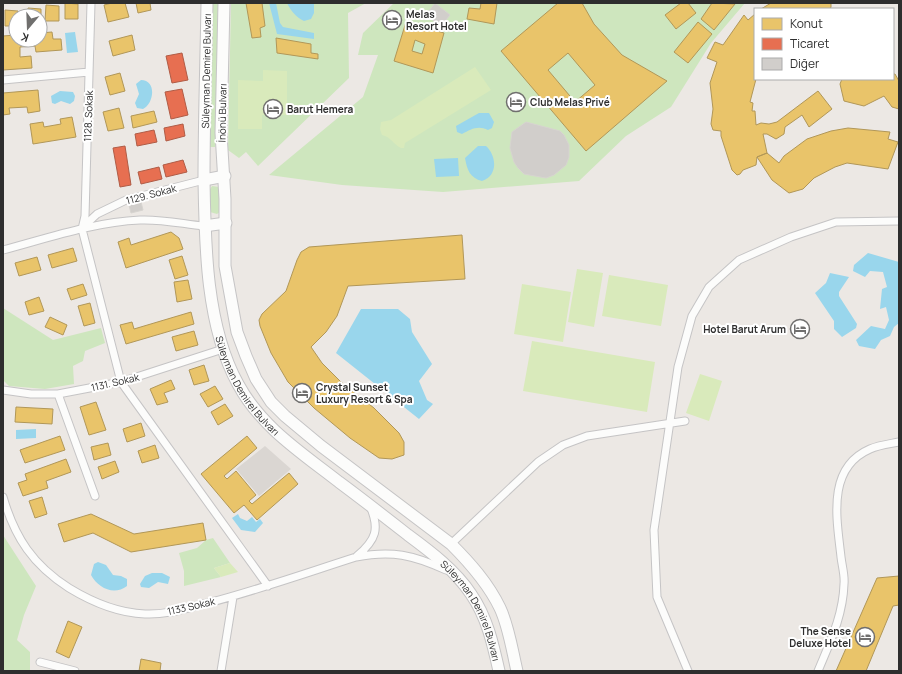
<svg xmlns="http://www.w3.org/2000/svg" width="902" height="674" viewBox="0 0 902 674" font-family="Manrope,sans-serif">
  <style>
    .green { fill: #cee6be }
    .pitch { fill: #d9eabb }
    .plaza { fill: #dad6d2 }
    .water { fill: #99d6ec }
    .homes { fill: #e9c46a; stroke: #b19758; fill-rule: evenodd }
    .shops { fill: #e76f51; stroke: #b05c46 }
    .building { fill: #d1cecb; stroke: #d7d4d0 }
    .lines { fill: none; stroke-linecap: round; stroke-linejoin: round }
    .street-casing { stroke: #c5c4c5; stroke-width: 9 }
    .secondary-casing { stroke: #c5c4c5; stroke-width: 13 }
    .street { stroke: #fcfcfb; stroke-width: 7 }
    .secondary { stroke: #fcfcfb; stroke-width: 11 }
    .labels { text-anchor: middle; dominant-baseline: central; stroke-width: 4; stroke-linejoin: round; paint-order: stroke }
    .poi-label { font-size: 10px; font-weight: bold; fill: #2e2e2e; stroke: #fff; text-anchor: start }
    .street-label { font-size: 10px; fill: #2e2e2e; stroke: #fff }
  </style>
  <rect width="100%" height="100%" fill="#ece8e4"/>
  <path class="green" d="M213,3H218L215,147H209Z
    M231,3H366L348,13L349,78L258,166L246,152L239,158L228,150Z
    M394,3H745L711,43L671,107L626,136L579,181L443,192L342,185L269,175L363,97L378,55H358L363,33Z
    M212,186L219,187L221,211L217,214L210,212L209,191Z
    M3,308L53,340L101,328L105,343L85,351L83,361L73,366L74,384L45,389L9,386L3,380Z
    M3,535L36,586L24,615L17,640L30,652V671H3Z
    M213,538L230,563L214,568L221,577L184,586V571L179,553L197,548L206,540Z"/>
  <path class="pitch" d="M475,67L491,90L405,143L404,148H401C393,144 391,137 382,135L380,129L381,122L391,120Z
    M263,70L287,71V115H262V129H238V80L263,81Z
    M577,269L603,273L594,327L568,322Z
    M609,275L668,285L661,326L602,316Z
    M522,284L571,292L563,342L514,334Z
    M532,341L655,362L647,412L523,391Z
    M700,374L722,381L709,421L686,413Z
    M230,563L238,572L221,577L214,568Z"/>
  <path class="plaza" d="M265,446L291,469L259,496L236,469Z"/>
  <path class="water" d="M269,3H276L280,23L283,27L314,33V39L277,34Z
    M287,3H314V13L311,19L304,21C296,17 291,11 287,3Z
    M75,32L78,52L67,53L65,33Z
    M141,80C157,80 154,104 143,109L137,108L135,103L139,94L136,84Z
    M60,91L73,92L75,96L74,101L70,104L61,101L55,104L52,103L51,96Z
    M479,113H489L494,122L492,128L488,130C478,125 471,129 462,134L457,132L456,126Z
    M478,146H486C497,156 498,176 482,181C470,178 467,170 465,158Z
    M458,158L459,176L436,177L434,159Z
    M868,253L899,262V323L894,327L890,336L881,340L875,349L859,346L856,340L871,326L885,329L889,320L886,307L880,309L882,289L887,287L883,272L870,271L865,277L853,271L854,265Z
    M830,273L849,277L839,292V296L857,324L856,328L842,337L834,329V321L815,293L826,283Z
    M361,309H398L410,319L412,332L432,364L419,381L427,400L433,404L419,419L336,353Z
    M36,429V438L16,439V430Z
    M238,514L240,518L247,521L252,517L256,522L260,519L263,523L255,532L241,530L232,518Z
    M98,562L106,565L113,575L121,576L127,579V586C114,596 98,588 91,575L94,564Z
    M152,573H162L170,577L168,584L158,582L149,588L141,587L140,584L145,576Z"/>
  <path class="homes" d="M65,3L78,4V19H65Z
    M112,3H125L129,17L108,22L104,5Z
    M136,3H150L151,10L138,13Z
    M246,3H262L265,26L260,28L261,37L252,38Z
    M481,3H497L494,24L467,19L469,8L480,9Z
    M558,3H582L594,24L622,55L667,81L586,151L501,51ZM568,53L595,85L575,102L548,70Z
    M681,3H688L696,13L676,29L665,15Z
    M712,3L735,4L714,30L701,19Z
    M771,3H831V7L830,9H761Z
    M46,5L59,6V21H45Z
    M28,8L41,9V24L40,16H28Z
    M5,10L18,11V16H16V26H5Z
    M755,14L756,79L750,102L753,103L752,111H755L756,125L761,123L769,124L777,122L818,91L832,109L809,127L802,115L785,127L784,134L776,139L767,134H763L767,153L757,157L756,165L743,170L740,174L737,175L732,170L721,136V131L713,130L711,124L713,109L710,83L717,62L707,58L715,42L723,45L744,15L748,20Z
    M406,22L444,33L433,73L394,61ZM415,40L425,44L422,54L412,51Z
    M698,22L712,34L688,63L674,52Z
    M52,32L53,39H61L62,50L36,52L35,46L20,47V57L31,56L32,68L3,70V36L16,35V40H40V33Z
    M132,35L135,50L113,56L109,41Z
    M276,38L311,44V53L318,54V59L277,53Z
    M120,73L125,91L110,95L105,77Z
    M893,74H895L899,81V109L892,107L884,96L864,106L844,101L840,84L842,79H893Z
    M38,90L40,111L28,113L27,107L9,108L10,114L3,115V93Z
    M119,108L124,128L108,131L103,112Z
    M154,111L157,122L133,128L131,116Z
    M72,117L76,137L33,144L30,124L43,122L44,127L61,124L60,119Z
    M848,128L890,132L888,139L898,142L888,169L847,163L835,167L814,178L803,189L789,193L772,180L757,157L767,153L779,163L784,156L807,139L831,131Z
    M171,232L179,238L183,249L126,268L118,242L129,238L131,245Z
    M462,235L465,279L348,286L337,316L326,332L311,347L322,363L341,382L374,408L399,433L404,442V455L392,459L379,458L350,438L314,408L288,382L271,353L260,326L259,320L262,314L286,291L297,260L301,252L309,247Z
    M73,248L77,261L52,268L48,255Z
    M182,256L188,275L175,279L169,260Z
    M37,257L41,270L19,276L15,263Z
    M188,280L192,299L177,302L174,282Z
    M83,284L87,295L71,300L67,289Z
    M39,297L44,311L29,315L25,302Z
    M90,303L95,323L84,326L78,306Z
    M191,312L194,324L126,344L120,325L132,322L134,329Z
    M50,317L67,325L63,335L45,327Z
    M194,331L198,345L176,351L172,337Z
    M204,365L209,381L194,385L189,370Z
    M171,380L175,389L164,393L168,402L157,405L150,389Z
    M215,386L223,399L208,407L200,394Z
    M96,402L106,430L89,435L80,407Z
    M225,404L233,416L218,425L211,412Z
    M16,407L53,409L52,424L15,422Z
    M141,423L145,436L127,442L123,429Z
    M60,436L65,450L25,463L20,450Z
    M247,436L257,448L224,476L227,479L236,471L256,495L249,501L252,504L289,473L298,484L257,520L244,505L234,513L201,474Z
    M108,443L111,455L94,460L91,447Z
    M155,445L159,458L142,463L138,451Z
    M66,459L71,472L46,481L48,488L23,496L18,483L27,480L25,474Z
    M115,461L119,472L102,479L98,467Z
    M42,497L47,514L35,518L29,501Z
    M91,514L134,534L203,523L206,540L131,552L93,533L64,542L58,524Z
    M899,576V605L893,606L866,671H836L877,578Z
    M68,621L82,627L69,658L56,652Z
    M141,659L161,663L160,671H139Z"/>
  <path class="shops" d="M182,53L188,80L172,83L166,56Z
    M182,89L188,115L171,119L165,92Z
    M183,124L185,136L166,141L164,128Z
    M154,130L157,142L137,146L135,134Z
    M125,146L131,185L120,187L113,148Z
    M183,160L187,172L166,177L163,165Z
    M159,167L162,179L141,184L138,172Z"/>
  <path class="building" d="M435,3L450,15L441,26L426,15Z
    M526,122L560,131L564,135L569,145V157L566,165L554,175L546,178L524,174L518,168L514,162L510,148L512,132Z
    M141,202L143,210L131,213L129,205Z"/>
  <g class="lines">
    <defs>
      <path id="street" d="M3,80L89,72
        M82,228L97,214L126,200L204,180
        M82,229L121,382L268,586
        M82,229L85,216L91,3
        M3,250C48,238 94,222 140,220C162,219 183,224 204,226
        M3,390L31,394H58L121,382L223,349
        M58,394L95,496
        M3,497C15,538 33,565 69,588C92,602 118,613 145,614C167,615 187,608 208,603C258,590 306,573 356,557C392,550 413,555 446,570
        M451,544L538,462L563,445L587,436L685,421
        M357,556C376,540 380,529 370,506
        M40,662L75,671
        M221,671L233,597
        M688,671L657,597L654,530L678,367L692,316L709,287L739,260L791,237L836,222L899,221
        M818,671C830,642 843,616 844,584C845,576 842,566 841,557C837,520 826,468 870,449C879,445 889,444 899,442"/>
      <g id="secondary">
        <path id="s1" d="M207,3C206,62 204,121 204,180C205,245 206,326 238,384C261,427 302,453 339,482C362,499 385,517 408,535C431,552 455,570 471,594C487,617 493,644 499,671"/>
        <path d="M224,3L221,133L225,199V266L237,332L246,356L256,379L271,402L285,416L321,446L451,544C470,563 488,583 500,608C509,627 512,650 517,671"/>
        <path d="M204,180L225,176"/>
        <path d="M204,226L226,223"/>
      </g>
    </defs>
    <use href="#street" class="street-casing"/>
    <use href="#secondary" class="secondary-casing"/>
    <use href="#street" class="street"/>
    <use href="#secondary" class="secondary"/>
  </g>
  <defs>
    <symbol id="hotel-ring" viewBox="-11 -11 22 22"><circle r="9.5" fill="#fff" stroke="#706f6e" stroke-width="1.5"/><path d="M-6-4.5h1.5V1H6V5H4.5V3h-9V5H-6ZM-4 0a1.8 1.8 0 1 1 3.6 0ZM.5 0V-2.5h3Q6-2.5 6 0Z" fill="#706f6e"/></symbol>
  </defs>
  <g fill-rule="evenodd">
    <use href="#hotel-ring" x="381" y="9" width="22" height="22"/>
    <use href="#hotel-ring" x="505" y="91" width="22" height="22"/>
    <use href="#hotel-ring" x="262" y="98" width="22" height="22"/>
    <use href="#hotel-ring" x="789" y="318" width="22" height="22"/>
    <use href="#hotel-ring" x="291" y="382" width="22" height="22"/>
    <use href="#hotel-ring" x="854" y="626" width="22" height="22"/>
  </g>
  <g class="labels">
    <g class="poi-label">
      <text x="406" y="14">Melas<tspan x="406" dy="12">Resort Hotel</tspan></text>
      <text x="530" y="102">Club Melas Privé</text>
      <text x="287" y="109">Barut Hemera</text>
      <text x="786" y="329" text-anchor="end">Hotel Barut Arum</text>
      <text x="316" y="387">Crystal Sunset<tspan x="316" dy="12">Luxury Resort &amp; Spa</tspan></text>
      <text x="851" y="631" text-anchor="end">The Sense<tspan x="851" dy="12">Deluxe Hotel</tspan></text>
    </g>
    <g class="street-label">
      <text transform="translate(206 71) rotate(-89)">Süleyman Demirel Bulvarı</text>
      <text transform="translate(222 113) rotate(-89)">İnönü Bulvarı</text>
      <text transform="translate(88 116) rotate(-88)">1128. Sokak</text>
      <text transform="translate(151 194) rotate(-15)">1129. Sokak</text>
      <text transform="translate(115 382) rotate(-13)">1131. Sokak</text>
      <text stroke="none"><textPath href="#s1" startOffset="392">Süleyman Demirel Bulvarı</textPath></text>
      <text transform="translate(191 606) rotate(-13)">1133 Sokak</text>
      <text stroke="none"><textPath href="#s1" startOffset="716">Süleyman Demirel Bulvarı</textPath></text>
    </g>
  </g>
  <rect width="902" height="674" fill="none" stroke="#2e2e2e" stroke-width="8"/>
  <rect x="754" y="8" width="140" height="72" fill="#ffffff" stroke="#ababab"/>
  <rect x="762" y="18" width="20" height="12" fill="#e9c46a" stroke="#ababab"/>
  <text x="790" y="28" font-size="12" fill="#2e2e2e">Konut</text>
  <rect x="762" y="38" width="20" height="12" fill="#e76f51" stroke="#ababab"/>
  <text x="790" y="48" font-size="12" fill="#2e2e2e">Ticaret</text>
  <rect x="762" y="58" width="20" height="12" fill="#d1cecb" stroke="#ababab"/>
  <text x="790" y="68" font-size="12" fill="#2e2e2e">Diğer</text>
  <g transform="translate(28 28) rotate(199)"><circle r="19" fill="#ffffff" stroke="#ababab"/>
  <path d="M0-3L7 15L0 10L-7 15Z" fill="#706f6e"/>
  <text y="-6" font-size="11" font-weight="bold" text-anchor="middle" fill="#2e2e2e">K</text>
  </g>
</svg>
